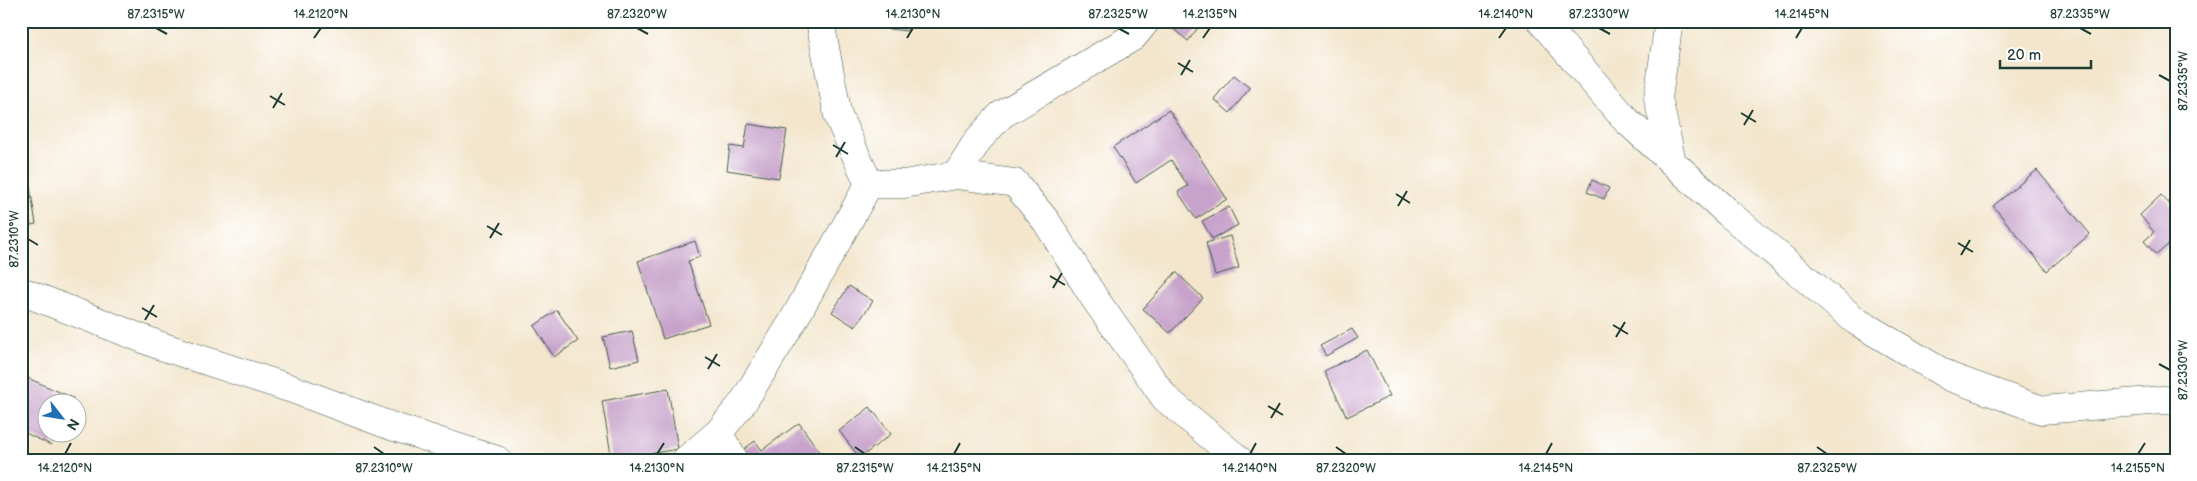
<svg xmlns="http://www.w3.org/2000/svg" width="2197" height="481" viewBox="0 0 2197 481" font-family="'Balsamiq Sans',sans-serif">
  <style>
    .building { fill: #c7a2cb }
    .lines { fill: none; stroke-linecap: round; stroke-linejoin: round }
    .minor-casing { stroke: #3f564b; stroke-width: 29 }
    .minor { stroke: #fff; stroke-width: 28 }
    .ticks { fill: none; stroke: #1f3d34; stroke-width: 2 }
    .neatline { fill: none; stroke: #1f3d34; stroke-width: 2 }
    .ticks-label { font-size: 12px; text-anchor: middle; fill: #1f3d34 }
  </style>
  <rect width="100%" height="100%" fill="#fff"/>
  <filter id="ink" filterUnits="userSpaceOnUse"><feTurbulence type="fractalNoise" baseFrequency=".02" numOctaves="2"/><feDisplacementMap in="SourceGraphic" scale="10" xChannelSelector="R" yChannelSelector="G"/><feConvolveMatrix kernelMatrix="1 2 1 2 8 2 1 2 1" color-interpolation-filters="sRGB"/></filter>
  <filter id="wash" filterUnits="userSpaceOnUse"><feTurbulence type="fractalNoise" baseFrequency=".0096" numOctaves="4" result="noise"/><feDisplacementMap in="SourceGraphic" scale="20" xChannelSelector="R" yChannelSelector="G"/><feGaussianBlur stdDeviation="1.12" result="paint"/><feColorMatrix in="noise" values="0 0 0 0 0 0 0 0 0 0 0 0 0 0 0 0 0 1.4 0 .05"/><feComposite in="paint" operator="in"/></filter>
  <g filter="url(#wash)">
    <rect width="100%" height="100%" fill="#f3e6cd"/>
    <g id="blocks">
      <path class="building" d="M871,21H909L908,31L870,27Z
        M1164,21H1203L1188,41Z
        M1234,75L1250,88L1230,113L1214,99Z
        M1169,110L1227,199L1196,219L1178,192L1188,186L1171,160L1136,183L1113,147Z
        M748,124L787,130L779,178L727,170L730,146L744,148Z
        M25,156L36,224L21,227V157Z
        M2037,170L2090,234L2047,271L1993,206Z
        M1592,180L1609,188L1604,199L1587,192Z
        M2161,195L2176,211V238L2156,255L2144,241L2154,232L2140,215Z
        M1229,207L1238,225L1212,239L1202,221Z
        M1230,236L1239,268L1215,275L1206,243Z
        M695,241L700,257L688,261L709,324L663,339L638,261Z
        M1176,272L1203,298L1170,333L1143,309Z
        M849,286L873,301L855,327L832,312Z
        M557,310L578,341L554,357L534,326Z
        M1352,329L1358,338L1326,356L1320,346Z
        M632,331L639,360L610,367L603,337Z
        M1367,350L1390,396L1347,417L1324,371Z
        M23,376L73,398L70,404H48V434H56L51,445L21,431Z
        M668,389L678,449L612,460L602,401Z
        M870,407L891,434L860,458L839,431Z
        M799,423L819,451L809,458L811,460H740L736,455L755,441L762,450Z"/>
    </g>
  </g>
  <g filter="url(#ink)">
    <use href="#blocks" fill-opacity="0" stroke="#3f564b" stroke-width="1"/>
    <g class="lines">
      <defs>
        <path id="minor" d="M820,21L838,116L869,184
          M1541,21L1627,121L1728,213L1856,321L1950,377L2042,410L2163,400L2176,401
          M1669,21L1658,98L1672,162
          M956,175L978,140L1001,115L1133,37L1146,21
          M21,291L161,346L292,389L391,426L497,460
          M718,433L734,460
          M686,460L718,433L742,404L793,321L869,184H904L956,175L1015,183L1046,221L1095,299L1165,398L1239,460"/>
      </defs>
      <use href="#minor" class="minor-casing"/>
      <use href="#minor" class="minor"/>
    </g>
  </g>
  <path class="ticks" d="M156,28L167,34M637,28L648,34M1118,28L1129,34M1599,28L1610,34M2080,28L2091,34M314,38L321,28M907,38L913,28M1203,38L1210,28M1499,38L1506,28M1796,38L1802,28M1178,63L1193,72M1181,75L1190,60M2159,75L2170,81M270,96L285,105M273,108L282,93M1741,113L1756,122M1744,125L1753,110M833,145L848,154M836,157L845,142M1396,194L1410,203M1398,206L1407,191M487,226L502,235M490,238L499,223M28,239L38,245M1958,243L1973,252M1961,255L1970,240M1050,276L1065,285M1053,288L1062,273M142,308L157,317M145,320L154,305M1613,325L1628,334M1616,337L1625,322M705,357L720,366M2159,364L2170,370M708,369L717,354M1268,406L1283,415M1271,418L1280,403M374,447L384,454M855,447L865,454M1336,447L1346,454M1817,447L1827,454M65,454L71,443M657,454L664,443M954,454L960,443M1250,454L1256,443M1546,454L1552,443M2138,454L2145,443"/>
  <rect width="2197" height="481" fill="none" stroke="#fff" stroke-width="55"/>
  <g transform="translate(62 418) rotate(121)"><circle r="24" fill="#ffffff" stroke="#a5b1ae"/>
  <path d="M0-4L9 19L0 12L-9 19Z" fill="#1f6fb2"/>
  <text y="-8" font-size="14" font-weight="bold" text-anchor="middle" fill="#1f3d34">N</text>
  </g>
  <path d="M2000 60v8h91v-8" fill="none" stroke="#1f3d34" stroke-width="2.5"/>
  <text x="2007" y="60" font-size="15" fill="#1f3d34" stroke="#ffffff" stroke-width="4" paint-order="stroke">20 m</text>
  <rect x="28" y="28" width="2142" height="426" class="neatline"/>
  <g class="ticks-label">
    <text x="156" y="18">87.2315°W</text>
    <text x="321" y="18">14.2120°N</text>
    <text x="637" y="18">87.2320°W</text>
    <text x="913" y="18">14.2130°N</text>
    <text x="1118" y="18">87.2325°W</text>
    <text x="1210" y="18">14.2135°N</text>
    <text x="1506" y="18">14.2140°N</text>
    <text x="1599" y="18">87.2330°W</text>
    <text x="1802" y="18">14.2145°N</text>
    <text x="2080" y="18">87.2335°W</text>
    <text transform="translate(2183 81) rotate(-90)" y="4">87.2335°W</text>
    <text transform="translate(14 239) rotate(-90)" y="4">87.2310°W</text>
    <text transform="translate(2183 370) rotate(-90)" y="4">87.2330°W</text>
    <text x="65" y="472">14.2120°N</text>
    <text x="384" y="472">87.2310°W</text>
    <text x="657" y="472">14.2130°N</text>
    <text x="865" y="472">87.2315°W</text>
    <text x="954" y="472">14.2135°N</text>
    <text x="1250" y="472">14.2140°N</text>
    <text x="1346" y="472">87.2320°W</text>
    <text x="1546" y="472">14.2145°N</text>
    <text x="1827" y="472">87.2325°W</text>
    <text x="2138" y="472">14.2155°N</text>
  </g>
</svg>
